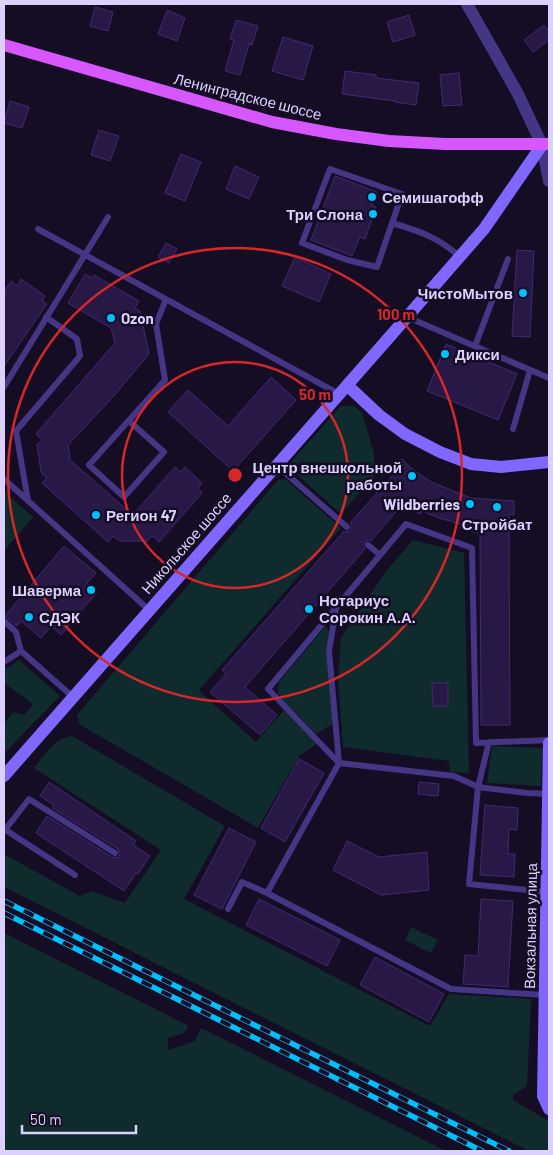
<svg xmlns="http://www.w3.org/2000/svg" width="553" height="1155" viewBox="0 0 553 1155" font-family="Barlow,sans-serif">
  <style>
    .green { fill: #102b2e }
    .building { fill: #281846; stroke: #422973 }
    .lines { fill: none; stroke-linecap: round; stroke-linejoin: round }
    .lane { stroke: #443685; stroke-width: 6 }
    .street { stroke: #443685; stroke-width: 12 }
    .secondary { stroke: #8067ff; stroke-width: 12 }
    .primary { stroke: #d757ff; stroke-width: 12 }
    .rail-casing { stroke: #00bffb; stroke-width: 5.5 }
    .rail { stroke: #140d24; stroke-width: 4; stroke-dasharray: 11; stroke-linecap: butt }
    .ring { fill: none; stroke: #d62828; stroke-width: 2.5 }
    .poi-dot { fill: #00bffb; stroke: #140d24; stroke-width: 2 }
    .labels { text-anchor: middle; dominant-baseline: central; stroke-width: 5; stroke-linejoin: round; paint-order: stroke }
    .street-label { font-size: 15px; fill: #dcd0ff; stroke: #140d24 }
    .poi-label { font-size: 15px; font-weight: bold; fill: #dcd0ff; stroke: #140d24; text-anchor: start }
    .centre { fill: #d62828; stroke: #140d24; stroke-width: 2.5 }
    .ring-label { font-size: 15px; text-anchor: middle; font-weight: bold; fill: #d62828; stroke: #140d24; stroke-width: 5; stroke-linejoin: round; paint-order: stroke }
  </style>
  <rect width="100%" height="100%" fill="#140d24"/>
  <path class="green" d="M341,406H354L362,413L374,453V476L341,514L292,470L290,463Z
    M285,479L341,528L200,689L201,693L256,742L284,710L317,744L300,755L258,828L79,724L77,715L278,480Z
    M4,491L33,517L4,551Z
    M413,540L464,553L469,773L450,772L449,761L343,747L338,678L341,638L387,570Z
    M326,626L329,632L326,650L333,724L316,734L295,712L281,699L278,692L279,682Z
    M19,660L60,696C41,716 22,734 4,754V724L13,712L24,715L33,704L4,683V670Z
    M72,736L225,826L184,899L430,1026L449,994L531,999L527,1086L513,1095V1100L549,1121V1151H529L4,887V854L80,896L92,891L125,903L161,850L34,768C45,755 54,738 72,736Z
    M492,746L543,748L541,786L487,783Z
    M411,927L438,940L431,953L405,940Z
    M4,933L189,1026L184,1033L168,1038V1050L195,1041L201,1028L446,1151H4Z"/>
  <path class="building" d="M95,7L113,12L108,31L90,26Z
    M167,10L185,18L177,41L158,34Z
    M409,15L415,35L393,42L387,22Z
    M236,20L258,26L252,45L249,44L240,75L225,71L234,40L230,39Z
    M544,25L549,32V40L533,52L524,40Z
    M283,37L313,46L303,80L272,71Z
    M345,71L376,75V78L419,83L416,105L394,102L395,101L342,94Z
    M459,73L462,105L443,106L440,75Z
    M10,101L29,107L22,128L4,123Z
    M99,130L119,136L110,161L91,155Z
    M181,154L201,162L185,201L165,193Z
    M235,166L259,177L249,199L226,189Z
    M335,176L377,192L372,205L376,207L365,239L360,237L352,256L311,240Z
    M166,243L177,249L169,263L158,257Z
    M517,250L534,251L530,337L512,336Z
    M295,257L331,274L319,302L282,286Z
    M85,274L92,278L94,275L139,301L135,308L140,311L149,354L112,398L68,445L70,460L133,515L175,467L181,472L185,467L202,483L198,488L202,493L159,542L152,536L147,541H120L113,536L108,542L42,483L47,478L41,472L37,445L42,440L36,434L115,343L111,328L68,303Z
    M21,279L45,296L42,301L47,304L4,366V292L11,281L17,286Z
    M446,344L517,374L498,420L427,391Z
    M271,377L296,400L233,471L168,412L188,390L228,426Z
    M402,459L412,469L431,482L471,498L514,501V515L509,514V543L510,725H481L480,534L460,528L461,524L439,518L422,511L420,514L401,506L371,541L368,540L365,541L363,545L365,549L245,687L277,715L260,735L210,692L226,674L222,670L344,531L348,532L351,530L352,526L350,523L394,474L390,470Z
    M64,546L96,573L87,583L97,592L61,635L51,626L41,638L21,621L17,626L5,616Z
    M432,683H448V706H433Z
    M299,759L324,773L285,842L261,828Z
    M49,782L136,841L133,845L150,856L138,874L136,873L124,891L36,833L47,816L112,857L117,858L120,854L118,849L52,808L54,805L40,796Z
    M419,782L439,784L438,796L418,794Z
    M485,805L518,808L517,830L509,829L508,854H515L514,877L480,875Z
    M229,828L256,842L222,909L194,895Z
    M347,841L379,857L427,852L429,890L381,895L333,870Z
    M259,899L340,940L327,966L246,925Z
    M481,899L513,901L508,987L463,984L465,955L478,956Z
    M375,957L444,994L429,1022L360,985Z"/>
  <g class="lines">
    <path class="lane" d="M330,169L402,194L377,267L347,260L302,243Z
      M392,223C419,231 438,237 460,257
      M38,229L339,394
      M407,317L549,378
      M475,346L508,259
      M4,387L108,217
      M129,421L164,452L124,497L89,465L165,380L156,324L166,299
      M513,429L530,370
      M276,465L347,527
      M4,479L149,610
      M28,501L16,431L80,356L77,339L46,317
      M368,545L380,555
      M4,621L16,632L21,651L73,697
      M4,662L21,651
      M549,740L476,743L472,548L406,524L268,689L339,763L454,776L478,787L527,793L549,794
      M489,742L478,787L469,884L546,892
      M4,829L75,875
      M5,830L29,799L115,853
      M267,893L339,763L329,651L336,609
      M228,909L242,882L267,893L451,989L545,995"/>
    <path class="street" d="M467,4L518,94L542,145L549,181"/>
    <path class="secondary" d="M347,385L379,415L405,434L440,452L471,464L501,467L549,462
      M549,743L543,1096L549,1109
      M4,776L407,317L484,229L542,145"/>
    <path class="primary" d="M4,45L272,122L336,134L389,141L445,144H549"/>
    <defs>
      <path id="rail" d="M4,901L509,1151
        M4,913L482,1151"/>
    </defs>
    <use href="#rail" class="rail-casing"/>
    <use href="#rail" class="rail"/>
  </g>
  <g class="ring">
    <circle cx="235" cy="475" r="113"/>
    <circle cx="235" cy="475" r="227"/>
  </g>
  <g class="poi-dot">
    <circle cx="372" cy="197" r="5"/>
    <circle cx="373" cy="214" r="5"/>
    <circle cx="523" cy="293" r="5"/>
    <circle cx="111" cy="318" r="5"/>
    <circle cx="445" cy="354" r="5"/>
    <circle cx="412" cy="476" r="5"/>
    <circle cx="470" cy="504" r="5"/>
    <circle cx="497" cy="507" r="5"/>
    <circle cx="96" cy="515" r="5"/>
    <circle cx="91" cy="590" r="5"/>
    <circle cx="309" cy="609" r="5"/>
    <circle cx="29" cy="617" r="5"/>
  </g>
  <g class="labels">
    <g class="street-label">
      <text transform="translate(248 96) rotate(14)">Ленинградское шоссе</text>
      <text transform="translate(186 543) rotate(-49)">Никольское шоссе</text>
      <text transform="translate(530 926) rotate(-89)">Вокзальная улица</text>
    </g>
    <g class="poi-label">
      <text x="382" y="197">Семишагофф</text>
      <text x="363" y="214" text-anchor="end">Три Слона</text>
      <text x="513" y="293" text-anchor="end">ЧистоМытов</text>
      <text x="121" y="318">Ozon</text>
      <text x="455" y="354">Дикси</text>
      <text x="402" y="467" text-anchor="end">Центр внешкольной<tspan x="402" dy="17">работы</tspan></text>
      <text x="460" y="504" text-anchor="end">Wildberries</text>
      <text x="106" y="515">Регион 47</text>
      <text x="497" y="524" text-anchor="middle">Стройбат</text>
      <text x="81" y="590" text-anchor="end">Шаверма</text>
      <text x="319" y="600">Нотариус<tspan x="319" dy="17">Сорокин А.А.</tspan></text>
      <text x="39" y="617">СДЭК</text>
    </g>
  </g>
  <circle cx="235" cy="475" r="8" class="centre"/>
  <g class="ring-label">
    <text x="396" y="320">100 m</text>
    <text x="315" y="400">50 m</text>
  </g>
  <rect width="553" height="1155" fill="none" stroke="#dcd0ff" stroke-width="10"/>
  <path d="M22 1125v8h114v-8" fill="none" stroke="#dcd0ff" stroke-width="2.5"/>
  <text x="30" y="1125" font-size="15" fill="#dcd0ff" stroke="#140d24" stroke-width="4" paint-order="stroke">50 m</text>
</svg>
